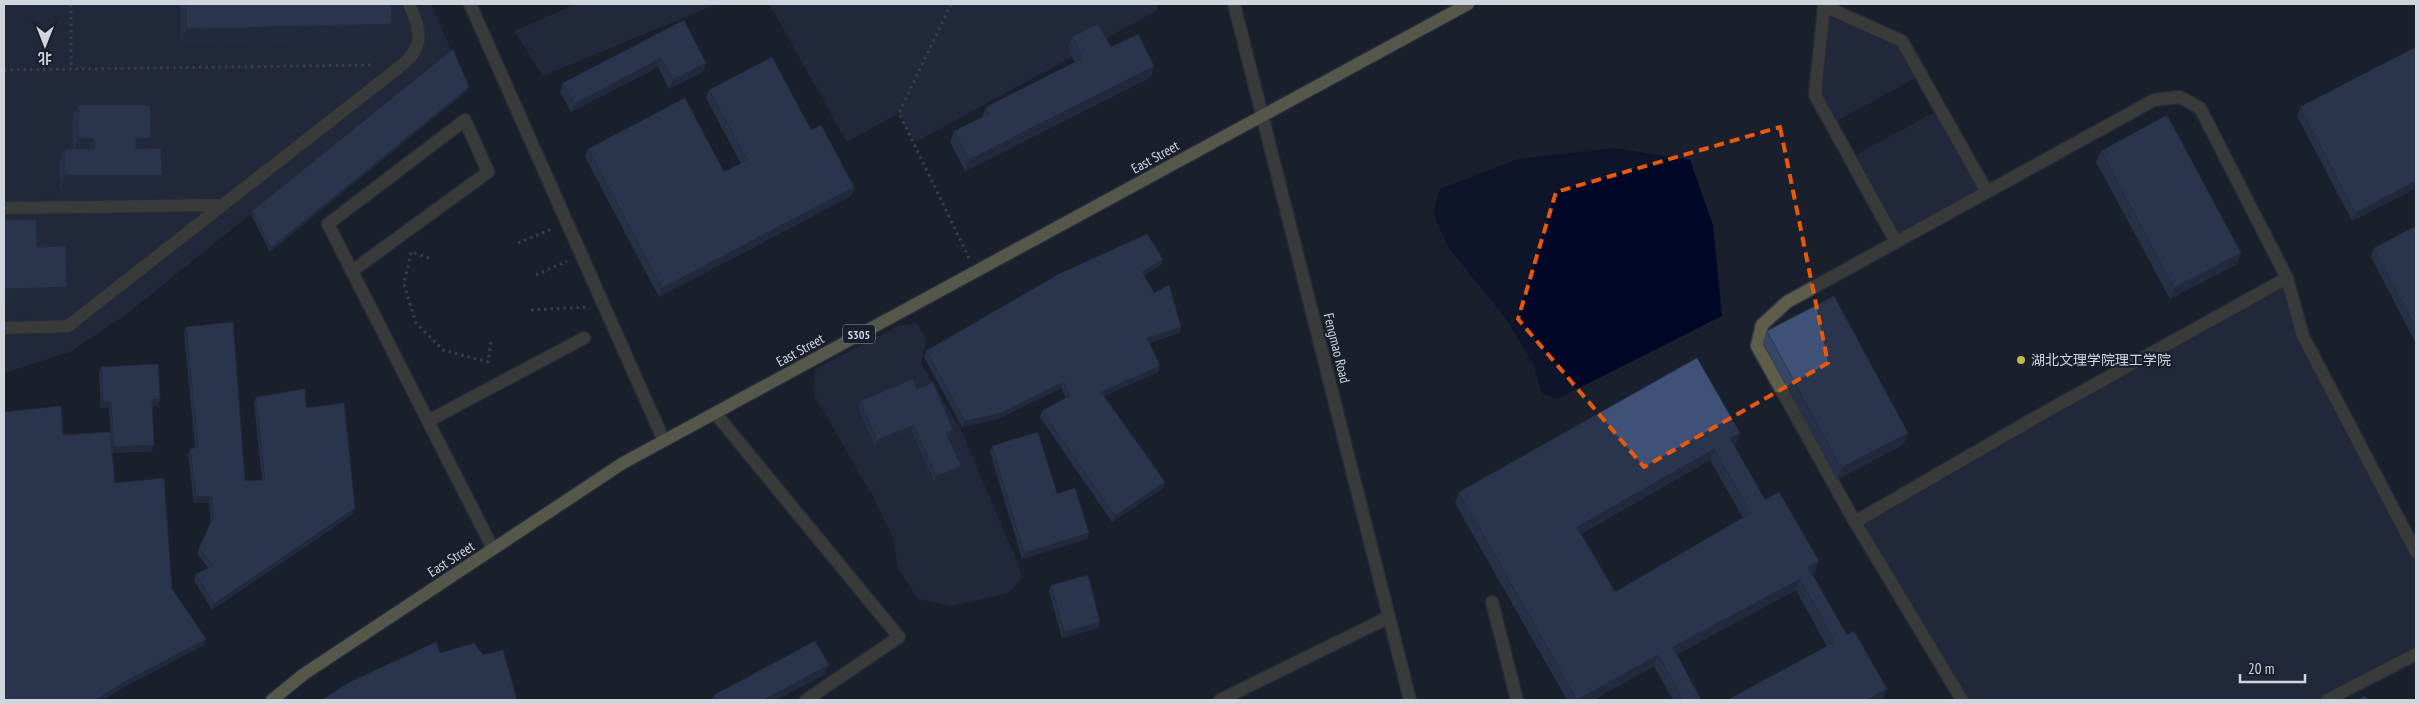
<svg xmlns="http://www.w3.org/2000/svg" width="2420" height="704" viewBox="0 0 2420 704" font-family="'PT Sans Narrow','Noto Sans SC',sans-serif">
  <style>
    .green { fill: #283349 }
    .water { fill: #010827 }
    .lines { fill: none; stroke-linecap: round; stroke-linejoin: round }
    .service-casing { stroke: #333945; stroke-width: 15 }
    .minor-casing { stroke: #333945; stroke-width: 15 }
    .tertiary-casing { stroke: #333945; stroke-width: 15 }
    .primary-casing { stroke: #333945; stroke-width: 15 }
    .path { stroke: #5f646f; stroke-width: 3; stroke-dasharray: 2.5 4; stroke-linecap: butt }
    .service { stroke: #5e5d4a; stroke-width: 12 }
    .minor { stroke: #5e5d4a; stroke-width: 12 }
    .tertiary { stroke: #5e5d4a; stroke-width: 12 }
    .primary { stroke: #9d9b72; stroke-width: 12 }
    .wall { fill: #364666; fill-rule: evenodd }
    .shaded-wall { fill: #2c3953 }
    .building { fill: #3f5177; stroke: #2c3953; fill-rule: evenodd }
    .marked { fill: none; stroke: #e8590c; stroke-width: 4; stroke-dasharray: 10 6; stroke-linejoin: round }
    .poi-dot { fill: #c4bc3e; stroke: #191f2c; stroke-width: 2 }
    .labels { text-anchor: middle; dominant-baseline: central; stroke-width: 4.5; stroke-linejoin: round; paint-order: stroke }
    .shield { fill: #191f2c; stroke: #9a9fa9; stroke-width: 1 }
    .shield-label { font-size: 12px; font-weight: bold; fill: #d1d6de }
    .street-label { font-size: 14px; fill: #d1d6de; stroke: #191f2c }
    .poi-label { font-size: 14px; fill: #d1d6de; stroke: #191f2c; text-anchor: start }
  </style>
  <rect width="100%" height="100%" fill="#191f2c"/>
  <path class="green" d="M4,4H431L452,52L128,313L70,352L4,373Z
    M576,4H717L543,76L514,31Z
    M769,4H1157L1158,10L914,143L899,113L847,142Z
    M1824,6L1902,41L1921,75L1831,124L1815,95Z
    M1940,109L1987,192L1896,242L1850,158Z
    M2287,278L2303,336L2416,552V654L2327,700H1962L1855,522Z
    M917,323L926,340L921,363L962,432L1020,568L1022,578L1009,593L951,606L918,599L897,566L894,540L872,495L814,395L815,369L898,326Z"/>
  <path class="water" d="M1614,148L1690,160L1713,225L1722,316L1557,399L1542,393L1534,366L1507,320L1448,247L1433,213L1440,189L1518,159Z"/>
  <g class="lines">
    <defs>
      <path id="service" d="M4,208L222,205
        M1896,242L1815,95L1824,6L1902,41L1987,192
        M352,271L488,172L465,120L328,224L493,549
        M4,328L68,326L402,65C426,45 420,29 409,4
        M715,413L899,637L806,700
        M428,421L584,338
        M1855,522L2040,415L2287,278
        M1492,602L1517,700
        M1962,700L1855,522L1757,346L1762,325L1787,302L2154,100L2180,97L2200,108L2287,278L2303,336L2416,552
        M2327,700L2416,654"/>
      <path id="minor" d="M470,4L664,441
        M1220,700L1389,617"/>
      <path id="tertiary" d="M1234,4L1410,700"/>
      <path id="primary" d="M272,700L304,674L623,463L1468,4"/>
    </defs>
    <use href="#service" class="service-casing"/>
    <use href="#minor" class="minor-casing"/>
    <use href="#tertiary" class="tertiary-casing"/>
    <use href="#primary" class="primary-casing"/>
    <path class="path" d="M71,4V69
      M951,4L899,113L969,258
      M4,70L374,65
      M518,243L552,229
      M429,258L411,252L404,284L416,323L443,350L488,362L491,341
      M536,275L567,261
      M531,310L588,307"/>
    <use href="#service" class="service"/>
    <use href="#minor" class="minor"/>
    <use href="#tertiary" class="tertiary"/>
    <use href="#primary" class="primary"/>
  </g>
  <path class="wall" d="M180,4H391L392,24L386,39L181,44Z
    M684,20L703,72L669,89L658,67L571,112L560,92L563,83Z
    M1072,37L1111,47L1154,66L1150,78L965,171L950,142L954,131L982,117L986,107L1075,62L1068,48Z
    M2416,47V188L2352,221L2297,116L2300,107Z
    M468,90L270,252L251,214L252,211Z
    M709,90L811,130L854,187L851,196L659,297L585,157L588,149L724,172L741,164L706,98Z
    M78,105L147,148L162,175L156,190H60L59,164L65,149H73L72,120Z
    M2101,151L2241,253L2237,264L2170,299L2096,162Z
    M2416,226V344L2371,257L2374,248Z
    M1163,259L1161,265L1144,275L1154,293L1181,327L1179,333L1149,343L1158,372L1104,396L1165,482L1163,488L1112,522L1040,417L1042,411L1066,398L1061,388L998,419L962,427L924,357L926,351Z
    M186,327L245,481L262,480L254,403L256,397L306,408L355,508L353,514L212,610L194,580L196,574L208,568L197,554L211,523L209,503H194L188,455L190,449L195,448L184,333Z
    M1767,331L1908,433L1904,444L1837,480L1763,342Z
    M101,367L158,406H152V451L112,453L115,483L172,589L206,639L204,645L124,687L103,700H4L63,435L112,450L109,408H101L99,373Z
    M917,389L951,436L948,437L961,466L958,472L934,482L912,431L875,446L858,407L860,401Z
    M1740,433L1736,444L1734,445L1765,500L1815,572L1812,574L1847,635L1887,689L1882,700H1727L1827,647L1796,590L1676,654L1701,700H1673L1654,666L1593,700H1567L1455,503L1459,492ZM1710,460L1743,518L1615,592L1581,534Z
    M992,446L1057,494L1087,539L1022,559L990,452Z
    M1051,585L1098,628L1062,638L1049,591Z
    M825,674L776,700H712L714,695Z"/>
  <path class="shaded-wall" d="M392,24L386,39L181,44L186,29Z
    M661,58L658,67L571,112L574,104Z
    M706,63L703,72L669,89L673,80Z
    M1154,66L1150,78L965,171L969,160Z
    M469,87L468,90L270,252L271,248Z
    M78,138H94L88,153H73Z
    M136,138H151L145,153H130Z
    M65,175H162L156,190H60Z
    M2416,181V188L2352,221L2355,213Z
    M854,187L851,196L659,297L662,288Z
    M2241,253L2237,264L2170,299L2174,288Z
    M1163,259L1161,265L1140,278L1142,272Z
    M67,287L62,302L4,304V289Z
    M1181,327L1179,333L1145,344L1147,338Z
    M1160,366L1158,372L1099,398L1101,392Z
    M1064,382L1061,388L998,419L962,427L965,421Z
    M160,399L158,406H150L152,400Z
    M103,402H111L109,408H101Z
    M914,425L912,431L875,446L877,440Z
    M953,430L951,436L944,439L946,433Z
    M1740,433L1736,444L1726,450L1730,438Z
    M1908,433L1904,444L1837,480L1841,468Z
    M154,445L152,451L112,453L114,447Z
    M1714,449L1710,460L1573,538L1577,527Z
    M961,466L958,472L934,482L936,476Z
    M1165,482L1163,488L1112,522L1115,516Z
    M196,496L212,497L209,503H194Z
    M355,508L353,514L212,610L214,604Z
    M1089,533L1087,539L1022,559L1024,553Z
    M1819,561L1815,572L1804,578L1808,567Z
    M1800,579L1796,590L1669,659L1673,647Z
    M1100,622L1098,628L1062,638L1064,632Z
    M206,639L204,645L124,687L103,700H95L126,681Z
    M1658,655L1654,666L1593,700H1577Z
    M829,665L825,674L776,700H763Z
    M1887,689L1882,700H1866Z"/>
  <path class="building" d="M186,4H391L392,24L186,29Z
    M684,20L706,63L673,80L661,58L574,104L563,83Z
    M1098,24L1111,47L1138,34L1154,66L969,160L954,131L989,114L986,107L1083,58L1072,37Z
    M2416,47V181L2355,213L2300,107Z
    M453,49L469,87L271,248L252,211Z
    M772,57L811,130L821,125L854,187L662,288L588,149L685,98L724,172L747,160L709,90Z
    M78,105H150L151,138H136V149L161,148L162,175H65V149H94V138H78Z
    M2167,115L2241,253L2174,288L2101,151Z
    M36,219L37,247L66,246L67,287L4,289V220Z
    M2416,226V329L2374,248Z
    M1147,234L1163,259L1142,272L1154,293L1169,285L1181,327L1147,338L1160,366L1101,392L1165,482L1115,516L1042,411L1069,396L1064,382L1001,413L965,421L926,351L1059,274Z
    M1834,296L1908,433L1841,468L1767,331Z
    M233,322L245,481L265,480L256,397L305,389L306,408L344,403L355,508L214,604L196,574L213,566L199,548L213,518L212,497L196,496L190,449L198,447L186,327Z
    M1697,358L1740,433L1730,438L1765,500L1779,492L1819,561L1808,567L1847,635L1854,631L1887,689L1866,700H1727L1835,642L1800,579L1673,647L1701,700H1683L1658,655L1577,700L1459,492ZM1714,449L1751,513L1615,592L1577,527Z
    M158,364L160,399L152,400L154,445L114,447L111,402H103L101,367Z
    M913,379L917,389L933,382L953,430L946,433L961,466L936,476L914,425L877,440L860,401Z
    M61,406L63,435L110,432L115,483L164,478L172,589L206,639L126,681L95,700H4V412Z
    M1038,432L1057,494L1075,488L1089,533L1024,553L992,446Z
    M1088,575L1100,622L1064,632L1051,585Z
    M815,641L829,665L763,700H716L714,695Z
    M436,642L440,653L474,643L483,655L503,650L517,700H322L348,683Z
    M2365,696L2368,700H2357Z"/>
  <path d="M0 0H2420V704H0ZM1780,127L1828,363L1644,467L1518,319L1556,192Z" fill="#191f2c" fill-opacity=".55" fill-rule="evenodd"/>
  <path class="marked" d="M1780,127L1828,363L1644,467L1518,319L1556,192Z"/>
  <circle class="poi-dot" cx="2021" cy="360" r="5"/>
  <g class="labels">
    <rect class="shield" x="843" y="324.5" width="32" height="19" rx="4"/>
    <g class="shield-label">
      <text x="859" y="334">S305</text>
    </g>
    <g class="street-label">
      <text transform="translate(1155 157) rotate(-29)">East Street</text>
      <text transform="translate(1337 348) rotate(76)">Fengmao Road</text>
      <text transform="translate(800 350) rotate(-29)">East Street</text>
      <text transform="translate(451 559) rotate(-33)">East Street</text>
    </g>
    <g class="poi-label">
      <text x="2031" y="360">湖北文理学院理工学院</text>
    </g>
  </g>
  <rect width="2420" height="704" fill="none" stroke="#d1d6de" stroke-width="10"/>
  <g transform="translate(45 45) rotate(180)" stroke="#191f2c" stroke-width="4" paint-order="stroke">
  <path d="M0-4L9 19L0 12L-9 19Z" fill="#d1d6de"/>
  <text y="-8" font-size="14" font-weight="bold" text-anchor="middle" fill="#d1d6de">北</text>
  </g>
  <path d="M2240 674v8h65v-8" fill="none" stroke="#d1d6de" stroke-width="2.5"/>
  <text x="2248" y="674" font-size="15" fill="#d1d6de" stroke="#191f2c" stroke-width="4" paint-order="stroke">20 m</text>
</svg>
